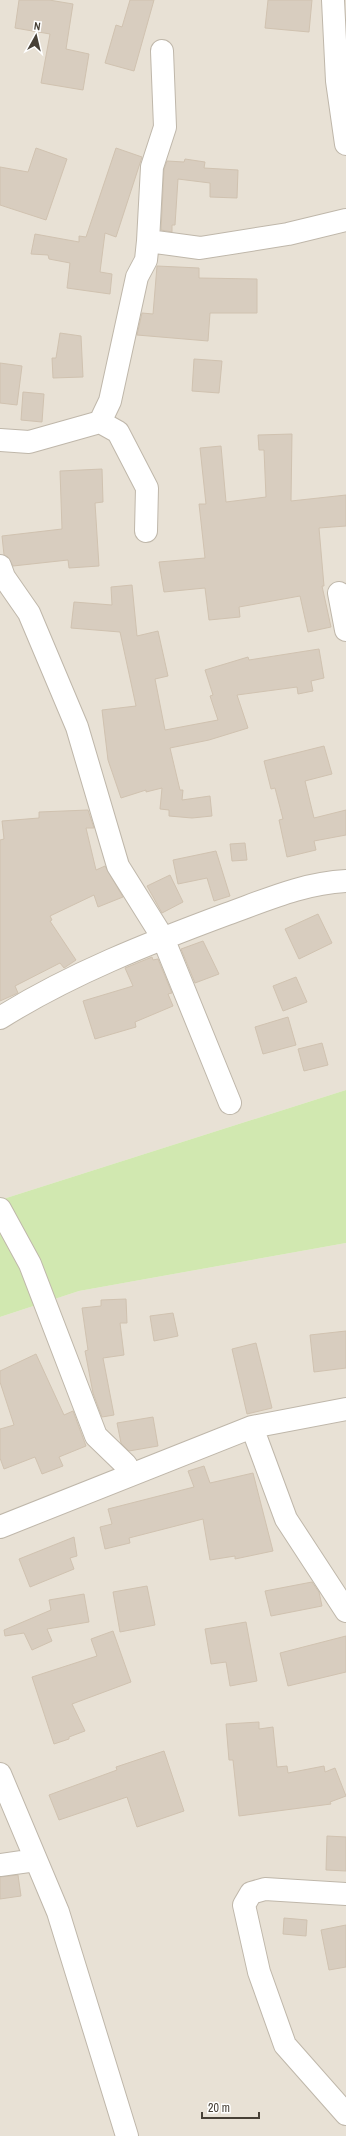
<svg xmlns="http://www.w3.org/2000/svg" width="346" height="2136" viewBox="0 0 346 2136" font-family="'Archivo Narrow',sans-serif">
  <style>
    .residential { fill: #e8e1d5 }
    .green { fill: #d1e8b0 }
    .building { fill: #d8cdbf; stroke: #d0c2b0 }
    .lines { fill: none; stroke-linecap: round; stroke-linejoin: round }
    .minor-casing { stroke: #bfb7aa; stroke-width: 24 }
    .minor { stroke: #fff; stroke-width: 22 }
  </style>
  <rect width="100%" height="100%" fill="#f4efe7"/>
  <path class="residential" d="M0,0H346V1090L0,1200Z
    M346,1243V2136H0V1317L79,1291Z"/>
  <path class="green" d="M346,1090V1243L79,1291L0,1317V1200Z"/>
  <path class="building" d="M19,0H49L73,4L66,49L89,54L83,90L41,83L50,34L15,28Z
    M130,0H154L134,71L105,63L116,25L122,27Z
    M268,0H312L309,32L265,28Z
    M36,148L67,159L46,220L0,205V167L28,172Z
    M116,148L142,157L116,237L105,233L100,272L112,274L110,294L67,288L70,263L49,259L48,255L31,254L35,234L79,242V236L86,237Z
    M185,159L205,162L204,168L238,170L237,198L210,197V183L178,179L175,225H172V232L161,230L164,169L167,161L184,162Z
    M157,266L199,268V278L257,279V313H210L208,341L137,335L142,313L153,314Z
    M60,333L81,336L83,377L53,378L52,358H56Z
    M194,359L222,361L219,393L192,391Z
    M0,363L22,366L17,405L0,403Z
    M23,392L44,394L42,422L21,420Z
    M292,434L291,501L346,495V526L319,528L324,586H322L331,627L308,632L300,596L239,607L240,617L209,620L205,588L164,592L159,562L205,558L199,504H206L200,448L221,446L226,502L266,497L264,450H259L258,435Z
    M102,469L103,502L95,503L99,566L69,568L68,560L13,566L8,557L4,555L2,536L62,529L60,471Z
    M132,585L137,636L158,631L168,676L155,679L165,730L218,720L210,696L213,695L205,670L248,657L249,660L319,649L324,678L311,681L313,691L298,694L297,687L237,695L248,728L209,740L170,748L180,790H183L182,800L210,796L212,816L192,818L169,816V810L160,809L162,788L146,792V790L121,798L108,760L102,710L136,706L120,632L71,628L74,602L112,605L111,587Z
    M324,746L332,774L305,781L314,818L346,810V835L314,841L316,850L287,857L279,820L283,819L275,788L271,789L264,761Z
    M88,810L94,828H86L96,870L105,866L123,897L98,907L94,895L50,916L52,920L50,921L76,960L64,968L60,963L15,986L18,993L0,1001V840L4,839L2,821L39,818V812Z
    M245,843L247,860L232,861L230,844Z
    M216,851L230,896L214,901L207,878L178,884L173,860Z
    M170,875L183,902L162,913L147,886Z
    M318,914L332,943L299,959L285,929Z
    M203,941L219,974L195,983L181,949Z
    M152,957L153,960L158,959L172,993L168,994L173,1006L135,1022L136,1027L95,1039L83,1001L133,986L125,968Z
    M296,977L307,1002L283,1011L273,986Z
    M288,1017L296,1045L263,1054L255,1027Z
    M322,1043L328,1065L304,1071L298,1049Z
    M126,1299L127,1323H120L124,1355L103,1358L114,1415L102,1417L93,1393L85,1351L88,1350L82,1308L101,1306V1300Z
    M173,1313L178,1336L154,1341L150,1316Z
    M346,1331V1368L314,1372L310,1335Z
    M256,1343L272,1408L247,1414L232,1349Z
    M36,1354L64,1415L73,1411L86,1446L59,1457L63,1466L42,1474L35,1457L4,1469L0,1458V1429L14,1425L0,1382V1371Z
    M153,1417L158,1446L129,1451L121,1443L117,1423Z
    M204,1466L210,1483L253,1473L273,1551L235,1559V1556L210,1560L203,1519L129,1538L130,1543L105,1549L100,1527L112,1524L108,1509L194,1487L188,1471Z
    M74,1537L77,1556L70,1558L74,1569L30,1587L19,1559Z
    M312,1582L319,1592L322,1606L271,1616L265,1591Z
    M147,1586L155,1625L120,1632L113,1592Z
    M84,1594L89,1622L47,1629L52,1641L32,1650L24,1633L5,1636L4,1630L51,1610L49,1600Z
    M246,1622L257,1681L230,1686L226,1662L211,1664L205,1629Z
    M113,1631L131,1682L72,1704L85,1731L69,1737V1739L54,1744L32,1677L97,1656L91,1639Z
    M346,1636V1672L288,1686L280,1653Z
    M259,1722V1729L273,1727L277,1767L287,1766L288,1773L324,1766L325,1772L335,1768L346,1796L330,1802L331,1804L239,1816L233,1760H229L226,1724Z
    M164,1751L184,1811L137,1827L127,1797L59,1820L49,1795L117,1770L116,1767Z
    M327,1836L346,1837V1871L326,1870Z
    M18,1875L21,1896L0,1899V1877Z
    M284,1918L307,1920L306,1936L283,1934Z
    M346,1925V1967L329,1970L321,1930Z"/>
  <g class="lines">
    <defs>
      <path id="minor" d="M333,0L337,81L346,144
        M148,241L152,167L165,127L162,51
        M100,422L118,432L147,488L146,531
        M0,440L29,442L100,422L110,401L137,277L146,260L148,241L200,248L288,234L346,220
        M0,566L4,577L29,613L77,727L118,866L163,938L230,1103
        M339,593L346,630
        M0,1018C70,974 149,943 227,914C266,900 304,883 346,881
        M0,1209L30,1264L96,1436L126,1465L128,1476
        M252,1427L286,1519L346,1611
        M0,1527L252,1427L346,1409
        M0,1774L58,1912L127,2136
        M0,1865L36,1860
        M346,1894L265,1889L251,1893L244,1905L259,1972L285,2045L346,2114"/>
    </defs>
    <use href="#minor" class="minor-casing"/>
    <use href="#minor" class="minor"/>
  </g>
  <g transform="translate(36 36) rotate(8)" stroke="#ffffff" stroke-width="3" paint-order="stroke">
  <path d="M0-3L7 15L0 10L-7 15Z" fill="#474036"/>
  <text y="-6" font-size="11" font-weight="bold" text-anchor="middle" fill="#474036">N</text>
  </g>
  <path d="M202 2112v6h57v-6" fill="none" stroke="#474036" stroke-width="2"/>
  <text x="208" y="2112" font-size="12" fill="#474036" stroke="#ffffff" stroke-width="3" paint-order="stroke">20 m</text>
</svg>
